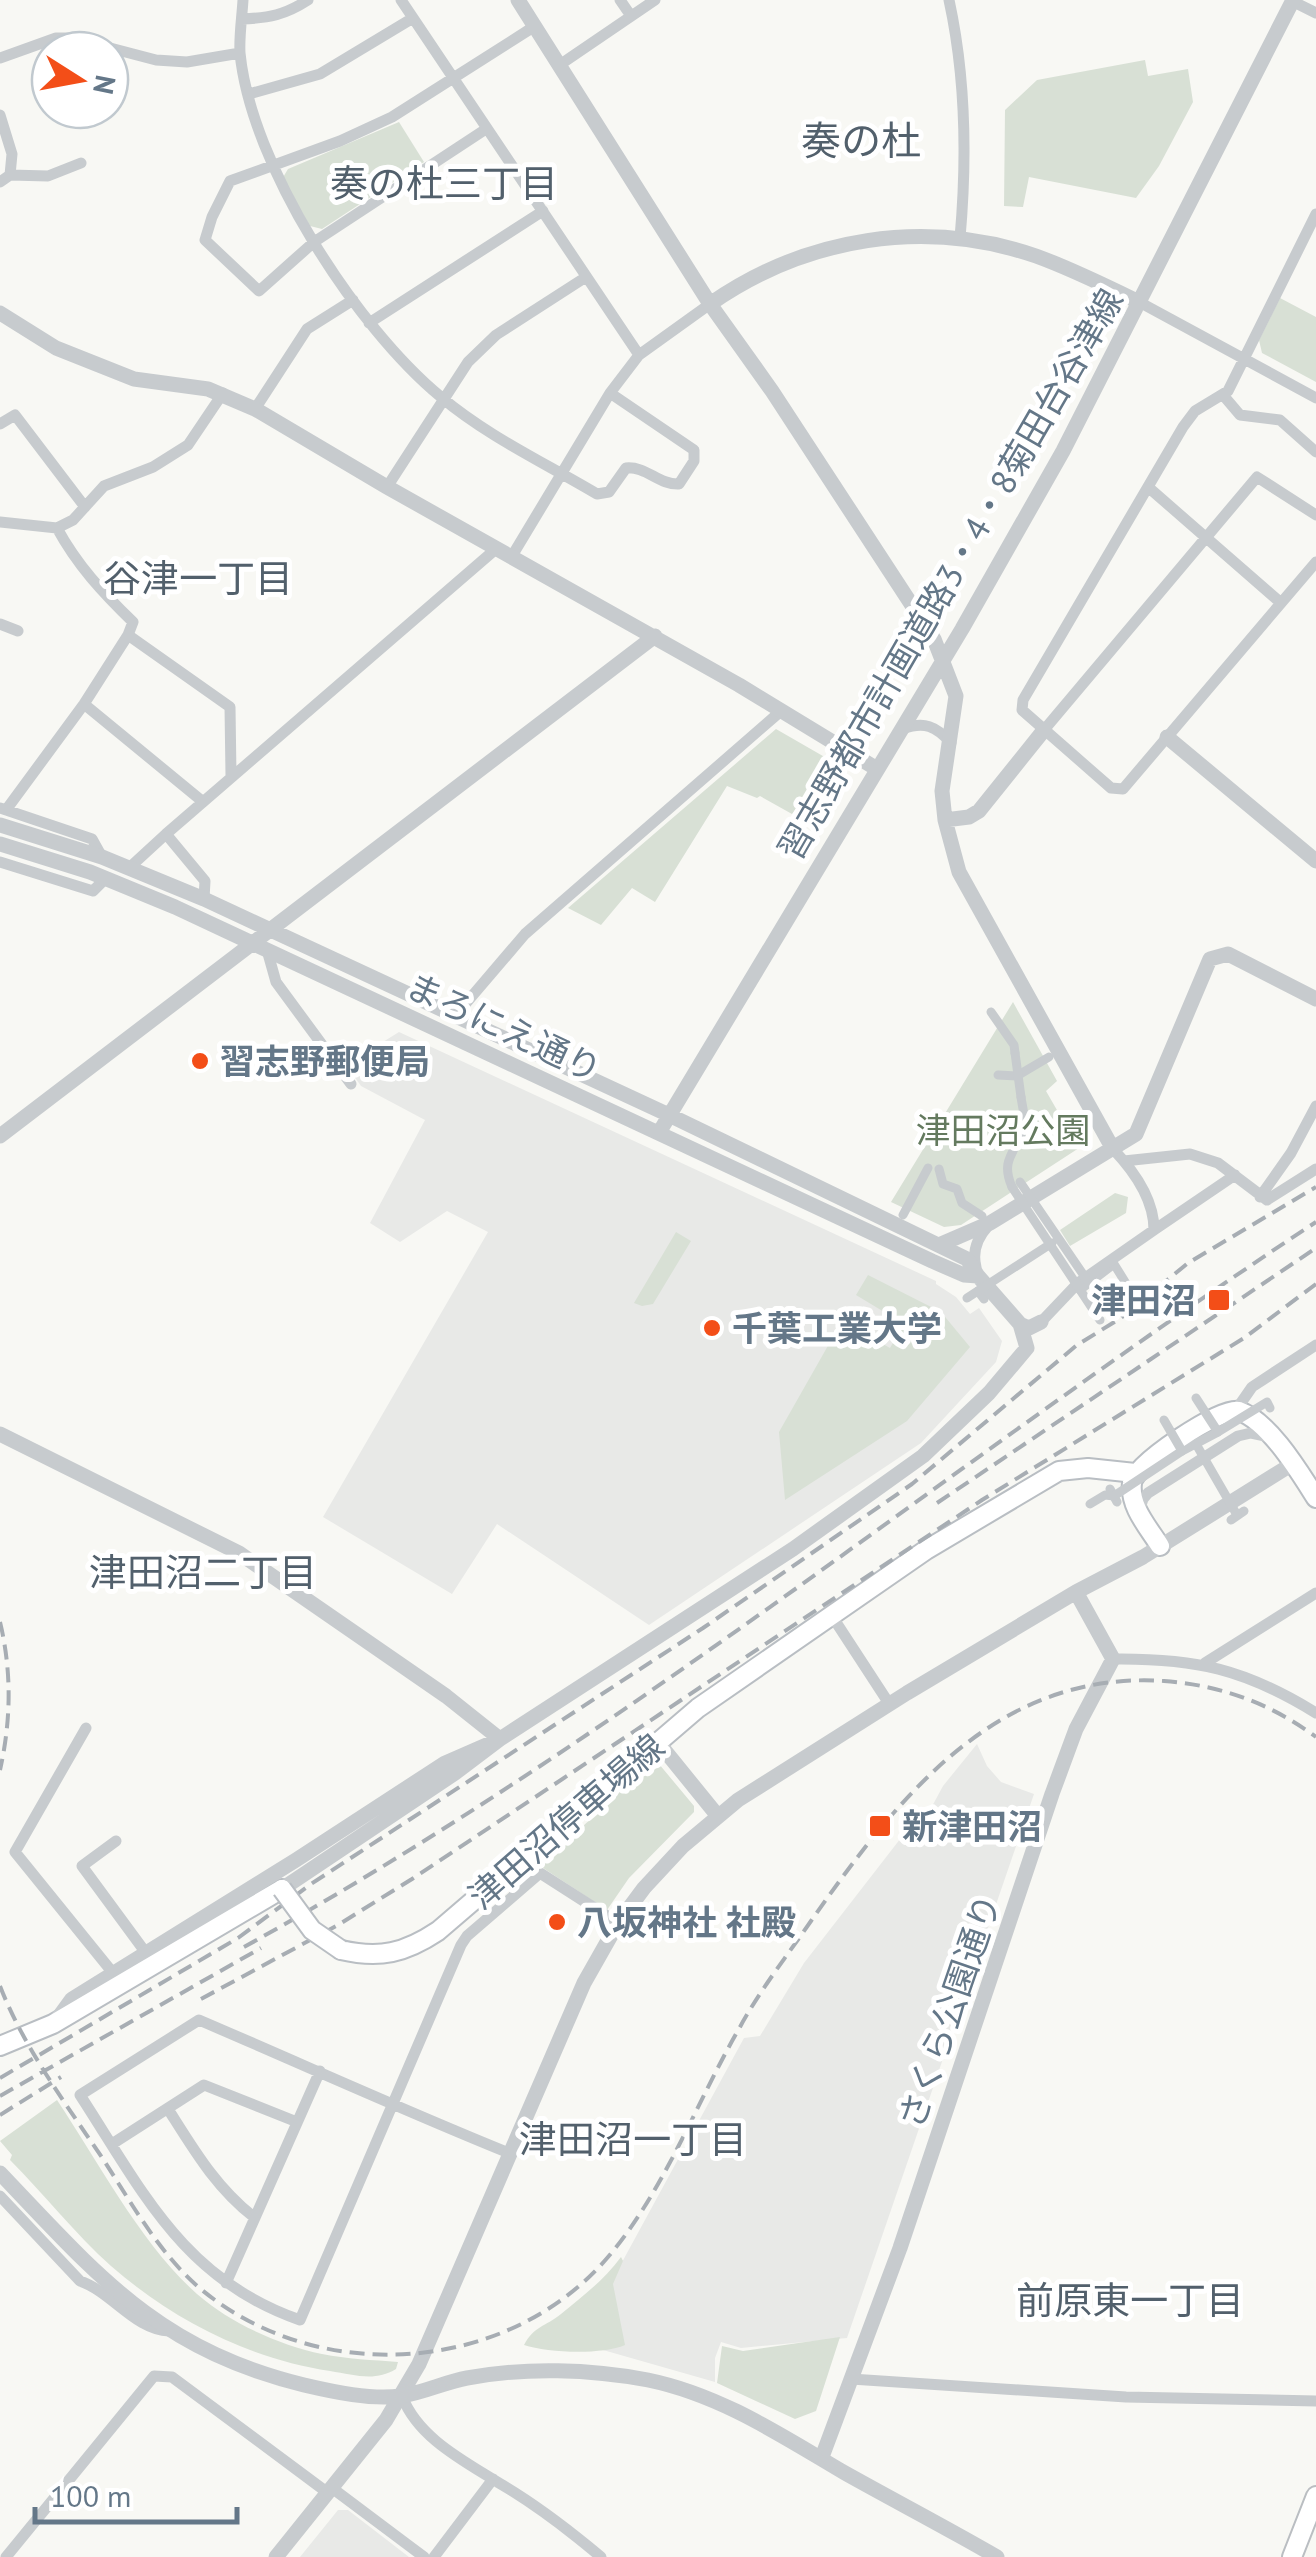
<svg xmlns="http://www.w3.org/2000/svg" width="1316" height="2557" viewBox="0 0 1316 2557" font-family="'PT Sans','Noto Sans JP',sans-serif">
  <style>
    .built { fill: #e8e9e7 }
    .green { fill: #d8e0d5 }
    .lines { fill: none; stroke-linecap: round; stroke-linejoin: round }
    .secondary-casing { stroke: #b9bec3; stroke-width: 22 }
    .primary-casing { stroke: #babec2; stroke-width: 22 }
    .pedestrian { stroke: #c7cbce; stroke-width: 9 }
    .minor { stroke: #c7cbce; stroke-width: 11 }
    .tertiary { stroke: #c7cbce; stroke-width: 15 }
    .secondary { stroke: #fff; stroke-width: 18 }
    .primary { stroke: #fff; stroke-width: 18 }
    .rail { stroke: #a7adb3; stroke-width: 4; stroke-dasharray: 15 8; stroke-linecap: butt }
    .secondary-bridge-casing { stroke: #b9bec3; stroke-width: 22; stroke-linecap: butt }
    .pedestrian-bridge { stroke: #c7cbce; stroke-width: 9 }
    .secondary-bridge { stroke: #fff; stroke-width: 18 }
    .poi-dot { fill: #f34e18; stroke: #fff; stroke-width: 4 }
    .labels { text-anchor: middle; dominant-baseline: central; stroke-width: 10; stroke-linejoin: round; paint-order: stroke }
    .street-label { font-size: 35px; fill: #647788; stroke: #fff }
    .poi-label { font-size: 35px; font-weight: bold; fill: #647788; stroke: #fff; text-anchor: start }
    .park-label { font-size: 35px; fill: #647a5f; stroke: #fff }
    .neighbourhood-label { font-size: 38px; fill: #52606c; stroke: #fff }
    .quarter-label { font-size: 40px; fill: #52606c; stroke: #fff }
  </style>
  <rect width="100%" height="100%" fill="#f8f8f4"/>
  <path class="built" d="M399,1032L936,1281V1284L956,1297L970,1314L979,1308L1002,1341L996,1362L921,1443L649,1625L497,1524L452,1594L323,1517L488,1232L447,1211L400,1242L370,1223L425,1120L361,1086L346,1065Z
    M977,1744L987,1766L1001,1782L1034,1794L847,2338L741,2348L721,2342L715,2358V2382L603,2350L596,2310L744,2038L760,2036L804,1963L904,1834L930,1810L943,1786Z
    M338,2510H348L409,2557H300Z"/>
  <path class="green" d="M1145,60L1148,76L1188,69L1193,102L1159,166L1136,198L1029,177L1023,207L1004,206L1005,110L1037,80Z
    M399,122L424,162L322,229L310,226L282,179L288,169Z
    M1280,298L1316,317V382L1262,353L1259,340Z
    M776,729L842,767L844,777L818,822L796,809L792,814L760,796L757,798L727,786L655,902L632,888L601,925L568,908Z
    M1013,1002L1057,1081L1046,1091L1069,1131L1083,1127L1079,1148L961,1225L944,1227L891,1202Z
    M1115,1193L1128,1197L1126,1213L1070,1246L1060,1230Z
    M676,1232L691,1241L653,1304L642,1306L634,1303Z
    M868,1275L941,1312L970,1347L907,1421L785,1500L779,1432L842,1321L890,1348L904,1324L856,1295Z
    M651,1763L659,1764L694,1806V1812L629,1878L607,1910L540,1866Z
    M57,2100C99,2163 141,2244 197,2294C230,2323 279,2345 322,2354C347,2359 373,2360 398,2362L396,2369C375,2382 355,2375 330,2371C249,2359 173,2320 111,2266C75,2234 44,2194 10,2160L12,2155L0,2141Z
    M621,2257L623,2261L613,2284L625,2345C602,2355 548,2353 524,2345C534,2326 545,2327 561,2314C583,2296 604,2280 621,2257Z
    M840,2337L816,2411L795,2419L717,2383L722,2346L743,2351Z"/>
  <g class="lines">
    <defs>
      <path id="secondary" d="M1160,1546C1148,1527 1129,1506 1132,1483C1134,1464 1222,1406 1239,1411C1269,1421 1300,1473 1316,1498
        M341,1950C380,1959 405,1953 438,1931L698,1708L926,1550L1059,1471L1088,1468L1135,1473
        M0,2046L53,2024L282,1889"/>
      <path id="primary" d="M1292,2557L1316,2496"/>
    </defs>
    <use href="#secondary" class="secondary-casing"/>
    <use href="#primary" class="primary-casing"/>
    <path class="pedestrian" d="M991,1012L1014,1045L1015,1053
      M998,1075L1017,1076L1049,1057
      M939,1169L943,1184L957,1189L962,1203L982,1216
      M1012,1187C998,1156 1021,1150 1024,1123C1025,1115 1022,1105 1021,1097
      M903,1215L928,1168
      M1080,1290L1114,1264L1135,1298
      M978,1291L984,1299
      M1182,1451L1218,1432
      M1110,1489L1117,1502
      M1231,1520L1244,1511"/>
    <path class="minor" d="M243,0C242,17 239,36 240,53C251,165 356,327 441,397C487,436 545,463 597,494L609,492L626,468C646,466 659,485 679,484L694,461V450L610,393
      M401,0L639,355
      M620,0L631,16
      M949,0C966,78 967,159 960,238
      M1292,1L1316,13
      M242,19C269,18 285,15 308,0
      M0,58L56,38H72L156,60L187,62L240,53
      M561,64L655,0
      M249,94L320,74L413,18
      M0,115L12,154L10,175
      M486,129L314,242L259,291L205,240L212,217L230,181L340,141L392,117L535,26
      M0,182L10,175L48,176L81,163
      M1316,214L1228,391L1195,411L1183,427L1023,700L1022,710L1111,788L1123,789L1316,562
      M1141,303L1316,398
      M369,323L543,211
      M1223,395L1240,415L1280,420L1316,452
      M255,409L307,329L353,300
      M0,424L15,415L85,507
      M387,487L468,362L496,335L586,277
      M1148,487L1281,603
      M0,522L57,528L73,520L104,486L153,467L188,445L223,393
      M512,556L610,393L639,355L710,304
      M0,624L18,631
      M128,635L230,707L231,775
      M84,704L202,801
      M903,729C924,721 936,726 951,743
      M1044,730L1257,477L1316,515
      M0,808L92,839L102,857
      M6,810L84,704L128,635L133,622C103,593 77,565 57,528
      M166,834L497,548
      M0,862L93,891L106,878
      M129,868L166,834L205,881L204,899
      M267,950L276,982L351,1084
      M455,1016L525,934L781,711
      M1124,1161L1190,1154L1218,1163L1267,1200L1316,1169
      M1260,1197L1291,1153L1316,1106
      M1154,1230L1235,1175
      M976,1267C972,1251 977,1238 988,1226
      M1041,1322L1078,1283L1154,1230C1154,1200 1134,1171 1113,1149
      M1236,1410L1252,1387L1316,1345
      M1139,1512L1143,1499L1148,1493L1238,1436L1251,1433L1270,1437
      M830,1613L890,1705
      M1113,1659C1195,1658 1245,1669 1316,1713
      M1205,1663L1316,1593
      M86,1728L15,1852L113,1973
      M116,1841L82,1866L146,1953
      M168,2109C194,2150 216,2188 255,2218
      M112,2144L204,2085L297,2122
      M509,2153C405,2111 302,2064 199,2020L80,2095C143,2192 184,2280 300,2320L461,1945L467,1936L540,1873L618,1923
      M0,2196L80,2281C112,2292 135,2330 169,2331
      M226,2283L320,2071
      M851,2379L1126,2397L1316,2401
      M402,2396C418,2438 464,2461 499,2483C535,2504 569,2530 601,2557
      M332,2488L424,2557
      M6,2557L154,2376L172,2377L328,2493
      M434,2557L493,2479"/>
    <path class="tertiary" d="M518,0L710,304L772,391L934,639L956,696L942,791L945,820L959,872L1113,1149
      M710,304C806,237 925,218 1036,256C1072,269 1106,286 1141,303
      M0,313L56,348L134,379L208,389L255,409L387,487L739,685L877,769
      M1167,737L1316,861
      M945,820L969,817L979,811L1044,730
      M0,825L102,857L204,899L669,1115L967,1259L978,1276L1020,1324L1027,1348L989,1393L923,1456L793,1549L500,1739L455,1773L282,1889
      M0,844L90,872L175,907L932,1261L964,1275L978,1276
      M660,1131L962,629L1063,451L1293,0
      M0,1136L655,636
      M939,1245L990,1223L1136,1134L1210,959L1228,954L1316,999
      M1020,1324L1029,1328L1041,1322
      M0,1434L239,1553L446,1696L500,1739L445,1763L296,1860L72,1999L56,2021
      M657,1741L717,1815
      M0,2173C99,2277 158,2349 304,2385C334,2392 371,2400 401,2396C423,2393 445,2382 467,2378C525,2367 590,2369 648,2380C721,2395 782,2436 845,2473C895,2501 947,2528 997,2557
      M822,2457L900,2248L1052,1794L1076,1729L1113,1659L1076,1592
      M276,2557L386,2420L419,2364L584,1983L618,1923L644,1888L683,1846L738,1800L907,1693L1076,1592L1143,1557L1294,1463"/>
    <use href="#secondary" class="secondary"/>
    <use href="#primary" class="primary"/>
    <path class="rail" d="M937,1503L1316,1248
      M0,1622C12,1672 11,1721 0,1770
      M244,1947C620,1740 957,1458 1316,1222
      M0,1986C24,2048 66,2104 103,2159C132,2204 160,2255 202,2290C320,2387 508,2374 608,2257C665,2190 696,2103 740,2027C760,1990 787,1956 811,1921C898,1797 997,1670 1164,1681C1220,1685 1270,1703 1316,1737
      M201,1999L338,1925L412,1879L982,1500L1244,1338L1316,1284
      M0,2078L238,1938L311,1884L703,1628L912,1484L1077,1345L1121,1318L1188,1263L1316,1187
      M0,2096L261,1948
      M0,2115L61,2077"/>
    <defs>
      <path id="secondary-bridge" d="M282,1889L312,1930L341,1950"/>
    </defs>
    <use href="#secondary-bridge" class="secondary-bridge-casing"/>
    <path class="pedestrian-bridge" d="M1015,1053L1021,1097
      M1020,1182L1089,1283
      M1012,1187L1100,1320
      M967,1298L1052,1243
      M1196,1398L1218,1432L1267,1402L1270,1408
      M1196,1444L1237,1515
      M1090,1504L1105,1495L1114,1496L1182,1451L1164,1420"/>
    <use href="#secondary-bridge" class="secondary-bridge"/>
  </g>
  <g class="poi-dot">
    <circle cx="200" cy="1061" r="10"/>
    <rect x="1207" y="1288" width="24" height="24" rx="5"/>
    <circle cx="712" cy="1328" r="10"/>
    <rect x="868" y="1814" width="24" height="24" rx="5"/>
    <circle cx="557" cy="1922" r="10"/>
  </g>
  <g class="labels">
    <g class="street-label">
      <text transform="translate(950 574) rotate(-60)">習志野都市計画道路3・4・8菊田台谷津線</text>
      <text transform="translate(504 1027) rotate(25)">まろにえ通り</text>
      <text transform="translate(566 1821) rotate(-41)">津田沼停車場線</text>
      <text transform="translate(949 2011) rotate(-71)">さくら公園通り</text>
    </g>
    <g class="poi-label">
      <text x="220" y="1061">習志野郵便局</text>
      <text x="1196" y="1300" text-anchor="end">津田沼</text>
      <text x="732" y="1328">千葉工業大学</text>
      <text x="902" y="1826">新津田沼</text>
      <text x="577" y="1922">八坂神社 社殿</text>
    </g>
    <g class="park-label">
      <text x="1003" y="1130">津田沼公園</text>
    </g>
    <g class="neighbourhood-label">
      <text x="444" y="182">奏の杜三丁目</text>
      <text x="198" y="577">谷津一丁目</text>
      <text x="203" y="1571">津田沼二丁目</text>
      <text x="633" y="2138">津田沼一丁目</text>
      <text x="1130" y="2299">前原東一丁目</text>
    </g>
    <g class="quarter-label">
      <text x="861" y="140">奏の杜</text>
    </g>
  </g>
  <g transform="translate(80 80) rotate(101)"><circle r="48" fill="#ffffff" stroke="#c1c9cf" stroke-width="2.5"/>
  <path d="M0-8L18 38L0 25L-18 38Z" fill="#f34e18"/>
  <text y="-15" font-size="28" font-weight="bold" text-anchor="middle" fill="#647788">N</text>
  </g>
  <path d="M35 2507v15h202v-15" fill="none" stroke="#647788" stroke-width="5"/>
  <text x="50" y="2507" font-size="30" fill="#647788" stroke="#ffffff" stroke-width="8" paint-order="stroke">100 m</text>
</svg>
